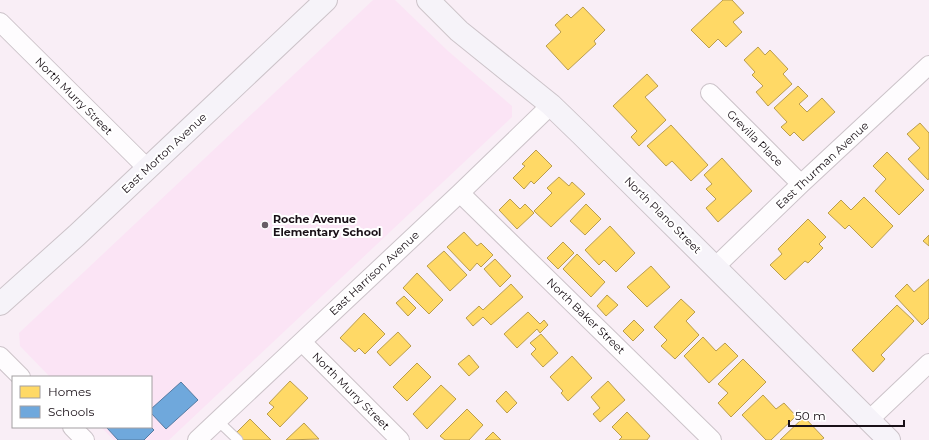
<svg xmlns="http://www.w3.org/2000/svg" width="929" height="440" viewBox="0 0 929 440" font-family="Montserrat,sans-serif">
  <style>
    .built { fill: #fbe4f5 }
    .homes { fill: #ffd966; stroke: #ba9d4e }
    .schools { fill: #6fa8dc; stroke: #557aa1 }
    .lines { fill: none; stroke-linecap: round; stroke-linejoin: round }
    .lane-casing { stroke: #ccc3c9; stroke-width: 11 }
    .street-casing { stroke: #ccc3c9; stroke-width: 20 }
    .secondary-casing { stroke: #ccc3c9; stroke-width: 24 }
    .lane { stroke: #fefcfe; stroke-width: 9 }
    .street { stroke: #fefcfe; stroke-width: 18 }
    .secondary { stroke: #f6f3f9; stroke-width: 22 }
    .poi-dot { fill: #675e65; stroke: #fff; stroke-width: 1.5 }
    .labels { text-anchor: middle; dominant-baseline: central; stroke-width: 4; stroke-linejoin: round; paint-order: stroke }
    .street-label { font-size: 11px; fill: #191017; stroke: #fff }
    .poi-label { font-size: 11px; font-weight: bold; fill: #191017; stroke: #fff; text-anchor: start }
  </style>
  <rect width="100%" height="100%" fill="#f9eef6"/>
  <path class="built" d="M373,0H395L448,51L512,106V117L169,440H114L101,427H151V377H50L20,346L19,333Z"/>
  <path class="homes" d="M723,0H732L744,13L733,22L742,32L726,47L718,39L709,48L691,30Z
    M583,7L605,30L594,41L596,44L568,70L546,46L561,32L555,25L567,14L571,18Z
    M758,47L765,55L770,50L788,69L783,74L792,84L768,106L756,92L763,86L752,75L755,72L744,60Z
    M647,74L658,86L645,97L666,120L639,146L631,137L637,131L613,106Z
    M798,86L808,96L799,104L807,112L822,98L835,112L803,141L794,132L790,136L781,127L787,122L774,108Z
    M920,123L929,133V178L928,180L908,159L920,148L907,134Z
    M671,125L708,165L691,181L672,161L666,166L647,146Z
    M536,150L552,166L534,184L531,181L524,189L513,178L525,166L522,164Z
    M887,152L924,190L899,215L875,191L886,179L873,166Z
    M722,158L752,191L718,222L706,208L716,199L706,189L712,184L704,175Z
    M559,177L569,186L572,182L585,194L551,227L534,211L552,193L547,188Z
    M864,197L893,226L872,248L849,225L845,229L828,213L841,200L851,210Z
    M510,199L520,209L525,204L534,213L517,229L499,210Z
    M586,204L601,219L585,235L570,221Z
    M808,219L826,237L819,244L823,248L808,263L805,261L785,280L770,265L782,254L778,249Z
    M610,226L635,253L616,272L604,260L599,265L585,250Z
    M464,232L477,246L481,243L493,255L481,267L477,263L470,271L447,247Z
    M929,235V246L923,241Z
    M563,242L574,253L558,269L547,258Z
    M444,251L467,275L450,291L427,266Z
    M577,254L605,282L591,297L563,269Z
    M495,259L511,276L500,287L484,269Z
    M651,266L670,287L647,307L627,287Z
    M417,273L443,300L429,314L403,288Z
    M929,279V318L922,325L895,296L907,284L914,292Z
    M511,284L523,297L491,325L483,317L473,326L466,318L479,306L483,310Z
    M607,295L618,305L606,316L597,306Z
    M404,296L416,308L408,316L396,303Z
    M681,299L695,312L686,321L699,335L675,359L661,346L667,340L654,327Z
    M897,305L914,321L881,355L885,359L873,372L852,350Z
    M528,312L540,324L544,320L548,325L540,333L537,329L517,348L504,334Z
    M364,313L385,334L365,354L359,348L355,352L340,338Z
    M634,320L644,330L633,341L623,331Z
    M398,332L411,346L390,366L377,352Z
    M541,334L558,353L543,367L531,354L536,349L530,343Z
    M703,337L716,351L725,343L738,356L709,383L684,356Z
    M469,355L479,367L469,376L458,364Z
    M572,356L592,378L568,401L561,393L563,391L550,377Z
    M743,359L766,382L731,417L718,403L728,393L718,384Z
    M417,363L431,377L407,401L393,387Z
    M290,381L308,398L280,427L267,414L274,407L269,403Z
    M608,381L625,400L600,422L593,414L600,408L591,397Z
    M441,385L456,399L427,429L413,414Z
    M506,391L517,403L507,413L496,401Z
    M763,395L776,409L784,403L796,416L771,440H766L742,415Z
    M467,409L483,425L469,440H445L440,436Z
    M627,412L650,436L647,440H619L622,437L612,427Z
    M804,417L824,438L821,440H780Z
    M250,419L271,440H243L236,433Z
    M304,423L319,439L286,440Z
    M493,432L501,440H485Z"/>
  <path class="schools" d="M181,382L198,400L166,429L151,413V409Z
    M109,427H151L154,430L144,440H118L107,428Z"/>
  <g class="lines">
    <defs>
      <path id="lane" d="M218,421L238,440"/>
      <path id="street" d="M0,22L148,169
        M710,93L801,184
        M460,193L712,440
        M716,266L801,184L929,65
        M302,342L400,440
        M0,356L21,377
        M869,420L929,363
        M72,427L85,440
        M197,440L460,193L551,105"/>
      <path id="secondary" d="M428,0L459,31L551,105L582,135L889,440
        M0,304L77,235L326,0"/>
    </defs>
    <use href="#lane" class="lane-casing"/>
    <use href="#street" class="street-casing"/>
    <use href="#secondary" class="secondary-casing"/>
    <use href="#lane" class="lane"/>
    <use href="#street" class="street"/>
    <use href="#secondary" class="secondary"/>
  </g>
  <circle class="poi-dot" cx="265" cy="225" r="4"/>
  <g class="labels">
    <g class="street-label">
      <text transform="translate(74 96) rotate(45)">North Murry Street</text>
      <text transform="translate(755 138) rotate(45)">Grevilla Place</text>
      <text transform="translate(164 153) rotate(-43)">East Morton Avenue</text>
      <text transform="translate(822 165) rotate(-43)">East Thurman Avenue</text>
      <text transform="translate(663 215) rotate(45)">North Plano Street</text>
      <text transform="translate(374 273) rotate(-43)">East Harrison Avenue</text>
      <text transform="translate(586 316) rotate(44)">North Baker Street</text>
      <text transform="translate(351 391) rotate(45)">North Murry Street</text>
    </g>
    <g class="poi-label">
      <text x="273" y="219">Roche Avenue<tspan x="273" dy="13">Elementary School</tspan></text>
    </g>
  </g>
  <rect x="12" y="376" width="140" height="52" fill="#ffffff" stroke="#a39fa2"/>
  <rect x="20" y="386" width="20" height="12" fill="#ffd966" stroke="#a39fa2"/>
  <text x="48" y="396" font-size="12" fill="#191017">Homes</text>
  <rect x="20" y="406" width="20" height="12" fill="#6fa8dc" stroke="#a39fa2"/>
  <text x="48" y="416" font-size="12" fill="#191017">Schools</text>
  <path d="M789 420v6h115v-6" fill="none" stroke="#191017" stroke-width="2"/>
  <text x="795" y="420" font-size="12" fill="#191017" stroke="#ffffff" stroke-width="3" paint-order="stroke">50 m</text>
</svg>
